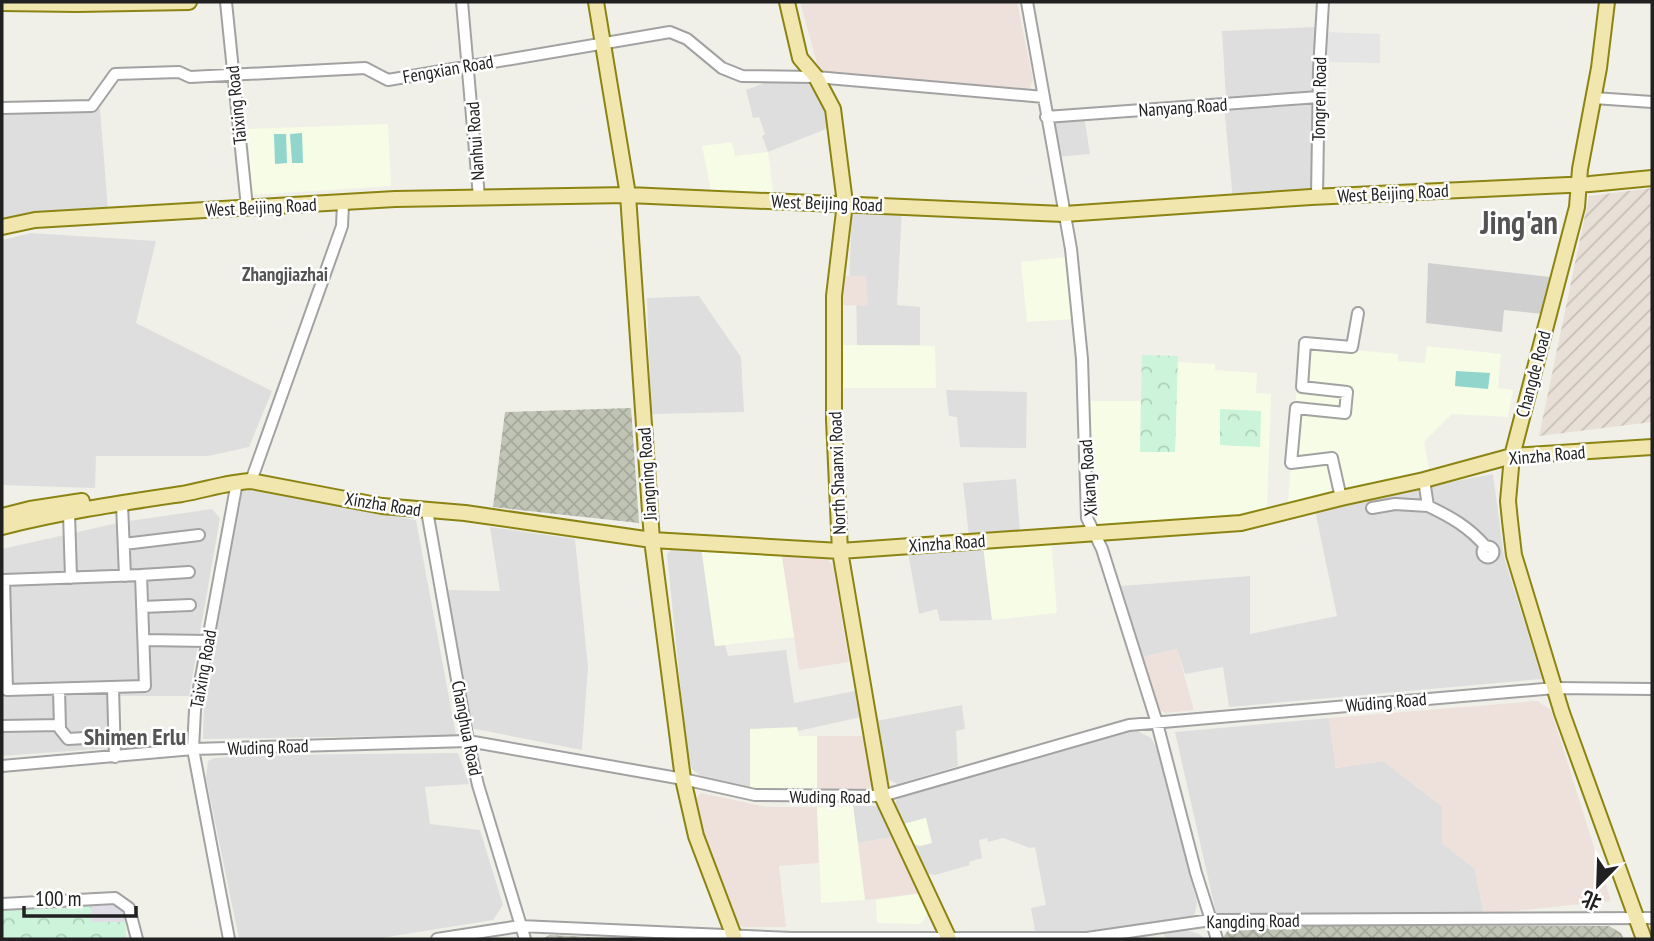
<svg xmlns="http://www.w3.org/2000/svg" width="1654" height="941" viewBox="0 0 1654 941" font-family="'PT Sans Narrow','Noto Sans SC',sans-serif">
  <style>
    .residential { fill: #dfdede }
    .commercial { fill: #eee1db }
    .education { fill: #f6fce6 }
    .religious { fill: #cfcfcf }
    .military { fill: url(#military-furrows) }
    .construction { fill: url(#construction-cross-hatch) }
    .park { fill: url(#park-crowns) }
    .pitch { fill: #91d5cd }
    .parking { fill: #e5e5e5 }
    .plaza { fill: #e0dde6 }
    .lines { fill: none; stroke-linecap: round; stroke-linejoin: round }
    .minor-casing { stroke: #a2a2a2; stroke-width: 14 }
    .major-casing { stroke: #8b8413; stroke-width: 18 }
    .minor { stroke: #fff; stroke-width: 10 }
    .major { stroke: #f1e6ad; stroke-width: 14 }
    .labels { text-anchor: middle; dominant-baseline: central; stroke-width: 5; stroke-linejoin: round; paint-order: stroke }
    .street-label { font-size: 18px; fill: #212121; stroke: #fff }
    .neighbourhood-label { font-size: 19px; font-weight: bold; fill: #545454; stroke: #fff }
    .district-label { font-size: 24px; font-weight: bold; fill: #545454; stroke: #fff }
    .town-label { font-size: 32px; font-weight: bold; fill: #545454; stroke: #fff }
  </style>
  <defs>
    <pattern id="military-furrows" width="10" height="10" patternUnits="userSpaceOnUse" patternTransform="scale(1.75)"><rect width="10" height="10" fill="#e8e0d6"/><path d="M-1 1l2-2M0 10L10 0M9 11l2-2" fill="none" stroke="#c7c0b7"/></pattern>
    <pattern id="construction-cross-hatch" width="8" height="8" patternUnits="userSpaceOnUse" patternTransform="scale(1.75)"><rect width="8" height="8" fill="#c0c4b5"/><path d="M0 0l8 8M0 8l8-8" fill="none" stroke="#a5a89b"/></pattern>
    <pattern id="park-crowns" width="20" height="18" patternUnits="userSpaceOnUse" patternTransform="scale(1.75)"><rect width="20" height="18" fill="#ccf4da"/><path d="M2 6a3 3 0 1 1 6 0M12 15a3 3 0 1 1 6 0" fill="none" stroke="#afd1bb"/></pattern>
  </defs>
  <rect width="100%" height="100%" fill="#f0f0e9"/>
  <path class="residential" d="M1315,27V92L1226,99L1222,31Z
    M773,80L812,81L826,102L831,127L768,152L762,136L765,134L759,117L753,118L746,90Z
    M1317,99L1314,195L1233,200L1224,106Z
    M100,109L108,210L2,220V110Z
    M1084,115L1090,154L1055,157L1048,118Z
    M852,208L902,210L897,305L920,307V345H857L856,286L849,284Z
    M31,233L156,241L136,323L272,391L249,447L208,456H96L95,488L2,485V240Z
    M699,296L741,357L744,412L651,414L647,298Z
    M946,390L1027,392L1026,448L960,447L957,417L949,416Z
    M1493,474L1504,557L1542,679L1229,707L1223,667L1185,674L1177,649L1143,657L1121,586L1250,576V634L1337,616L1315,510L1344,502Z
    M1016,479L1020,532L969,536L963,483Z
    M241,488L416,520L456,735L203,739L204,706Z
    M212,509L220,518L189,696H109L111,748L2,756V549L122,522Z
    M490,527L575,539L588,667L582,750L470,728L446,590L500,591Z
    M983,545L992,620L940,621L937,609L919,614L908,552Z
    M672,549L702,550L715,646L725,645L728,656L786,650L794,703L855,691L861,717L798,731L797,728L750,789L708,780L699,775L692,769L687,753L667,554Z
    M962,705L965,729L956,731L958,766L897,784L887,779L876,721Z
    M1329,718L1336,768L1383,761L1442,806V843L1475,869L1484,914L1216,913L1175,732Z
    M1130,731H1138L1151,738L1159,752L1197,903L1195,914L1190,917L1087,931H1035L1031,908L1046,905L1035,847L1030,848L1003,838L988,842L987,838L979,840L982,858L969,862L970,865L935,875L928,874L914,844L920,846L925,818L904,824L895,807L896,800L904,795Z
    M458,753L469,784L425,787L430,824L480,830L503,905L493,920L375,939H239L206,778L208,761L214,758L268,755Z
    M853,806H876L883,809L897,836L858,843Z
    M1187,930L1199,934L1205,939H1165L1164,933Z"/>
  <path class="commercial" d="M800,2H1017L1033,80L1029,90L825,74L818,67Z
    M838,276H866L868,306L841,305Z
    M781,551L818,554L826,558L833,566L849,662L799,670Z
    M1177,649L1194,710L1165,713L1160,710L1143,657Z
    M1537,701L1551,710L1611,901L1484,914L1475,869L1442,843V806L1383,761L1336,768L1329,718Z
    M817,736H863L873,785L867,789H817Z
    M701,793L766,807H817L819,863L779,866L786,927H743L736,923L698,823L695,805L697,797Z
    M897,836L923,893L865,900L858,843Z"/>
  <path class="education" d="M388,124L391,186L252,195L247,129Z
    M732,142L735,156L768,152L773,192L711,191L702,146Z
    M1067,257L1074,319L1027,322L1021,262Z
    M840,345L935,346L936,388H841Z
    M1300,345L1398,354V361L1425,363L1427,346L1501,354L1498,388L1513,390L1508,417L1452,414L1424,442L1429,469L1288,503Z
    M1177,362L1215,364V370L1257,373L1256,393L1271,394L1267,509L1238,517L1100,527L1092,516L1088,401H1141L1140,451L1175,452Z
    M1051,539L1057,613L992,620L983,545Z
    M701,547L781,551L794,637L715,646Z
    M797,727L799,736H817V789H750V729Z
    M853,806L865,900L821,903L817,807Z
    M926,818L932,843L920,846L914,844L904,824Z
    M923,893L927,914L923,922L918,924L877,923L876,900Z"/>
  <path class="religious" d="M1428,263L1550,277L1542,314L1504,310L1502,332L1426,323Z"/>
  <path class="military" d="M1652,188V422L1539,436L1589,196Z"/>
  <path class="construction" d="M631,408L639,523L493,507L505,412Z
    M1232,925L1609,926L1621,933L1624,939H1225L1224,936Z
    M550,935L630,939H542Z"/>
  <path class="park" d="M1142,355L1178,356L1175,452H1140Z
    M1220,409L1261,411L1260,447L1220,445Z
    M87,900L125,916L126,939H2V907Z"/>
  <path class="pitch" d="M302,133L303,163H292L290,134Z
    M274,134H286L287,163L275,164Z
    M1456,371L1490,373L1488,389L1455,386Z"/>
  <path class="parking" d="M1326,32L1380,34V63L1325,62Z"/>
  <path class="plaza" d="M91,900L113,901L120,908L125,916V922H92Z"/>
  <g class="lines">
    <defs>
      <path id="minor" d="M226,2L247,207
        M462,2L479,197
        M1027,2L1071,249L1082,359L1087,518L1102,549L1157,723L1196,873L1217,939
        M1594,98L1652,102
        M2,108L92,106L115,74L179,72L190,77L365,68L388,80L670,32L687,39L722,68L742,76L816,77L1044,97
        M1046,117L1319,97
        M1317,197L1319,69L1323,2
        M251,481L342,226L343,203
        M1341,498L1332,458L1291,463L1296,408L1345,413L1347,392L1302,387L1305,343L1352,347L1358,313
        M122,504L125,576
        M1428,506C1451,517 1469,527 1486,547
        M1372,508L1395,504L1428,506L1424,480
        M427,511L468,741L478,785L525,939
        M69,513L71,578
        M124,544L199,535
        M1482.5 552a5.5 5.5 0 1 1 11 0a5.5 5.5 0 1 1-11 0Z
        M141,575L145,686L7,690L4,580Z
        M141,575L189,572
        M142,607L190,605
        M144,640L208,641
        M113,688L115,757
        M59,689L60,729L68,739L85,738
        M2,726L60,725
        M2,766L193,749L468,741L683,779L755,795L882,796L1129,725L1555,688L1652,689
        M2,904L115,898L129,908L137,939
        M229,939L193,749L195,710L237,482
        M437,939L520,926L791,938H1087L1211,920L1652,918"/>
      <path id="major" d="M596,2L628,195L652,540L683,779L696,836L735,939
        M787,2L800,58L816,77L833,109L845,203L834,296V420L840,551L882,796L949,939
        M1607,2L1599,68L1580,169L1577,207L1512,456L1508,501L1510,521L1514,555L1562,713L1644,939
        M2,3L77,4L189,2
        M2,227L35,220L395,199L628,195L1064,214L1311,197L1590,184L1652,178
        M2,516L30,509L82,501
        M2,527C60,512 122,503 182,494C205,490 228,482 251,481L382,506L465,513L652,540L840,551L1241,523L1341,498L1424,480L1512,456L1652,447"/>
    </defs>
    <use href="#minor" class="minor-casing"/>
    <use href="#major" class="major-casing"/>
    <use href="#minor" class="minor"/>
    <use href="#major" class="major"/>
  </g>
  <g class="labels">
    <g class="street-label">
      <text transform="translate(448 69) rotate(-10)">Fengxian Road</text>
      <text transform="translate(1319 99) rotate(-89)">Tongren Road</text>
      <text transform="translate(236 105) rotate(-96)">Taixing Road</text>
      <text transform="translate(1183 107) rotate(-4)">Nanyang Road</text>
      <text transform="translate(475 141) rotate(-94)">Nanhui Road</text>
      <text transform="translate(1393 193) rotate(-3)">West Beijing Road</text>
      <text transform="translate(827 203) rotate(2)">West Beijing Road</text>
      <text transform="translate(261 207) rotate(-3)">West Beijing Road</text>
      <text transform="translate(1533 374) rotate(-75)">Changde Road</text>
      <text transform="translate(1547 455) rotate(-5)">Xinzha Road</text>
      <text transform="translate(837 473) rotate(-92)">North Shaanxi Road</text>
      <text transform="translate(647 474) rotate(-94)">Jiangning Road</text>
      <text transform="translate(1088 478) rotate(-94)">Xikang Road</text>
      <text transform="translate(383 504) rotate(9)">Xinzha Road</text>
      <text transform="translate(947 543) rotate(-4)">Xinzha Road</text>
      <text transform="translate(203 669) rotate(-80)">Taixing Road</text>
      <text transform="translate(1386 702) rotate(-5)">Wuding Road</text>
      <text transform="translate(467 728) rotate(79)">Changhua Road</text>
      <text transform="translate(268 747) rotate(-2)">Wuding Road</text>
      <text x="830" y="796">Wuding Road</text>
      <text transform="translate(1253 921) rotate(-1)">Kangding Road</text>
    </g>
    <g class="neighbourhood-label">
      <text x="285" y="274">Zhangjiazhai</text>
    </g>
    <g class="district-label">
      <text x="135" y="736">Shimen Erlu</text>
    </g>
    <g class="town-label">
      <text x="1519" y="222">Jing'an</text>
    </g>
  </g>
  <rect width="1654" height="941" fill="none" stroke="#212121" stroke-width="7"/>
  <g transform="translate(1598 885) rotate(203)" stroke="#ffffff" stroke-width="5" paint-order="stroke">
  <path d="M0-5L12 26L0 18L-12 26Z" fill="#212121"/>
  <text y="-10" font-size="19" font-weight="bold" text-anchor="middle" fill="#212121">北</text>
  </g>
  <path d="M24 906v10h112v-10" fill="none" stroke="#212121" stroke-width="3.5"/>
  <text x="35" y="906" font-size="21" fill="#212121" stroke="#ffffff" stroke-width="5" paint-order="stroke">100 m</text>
</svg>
